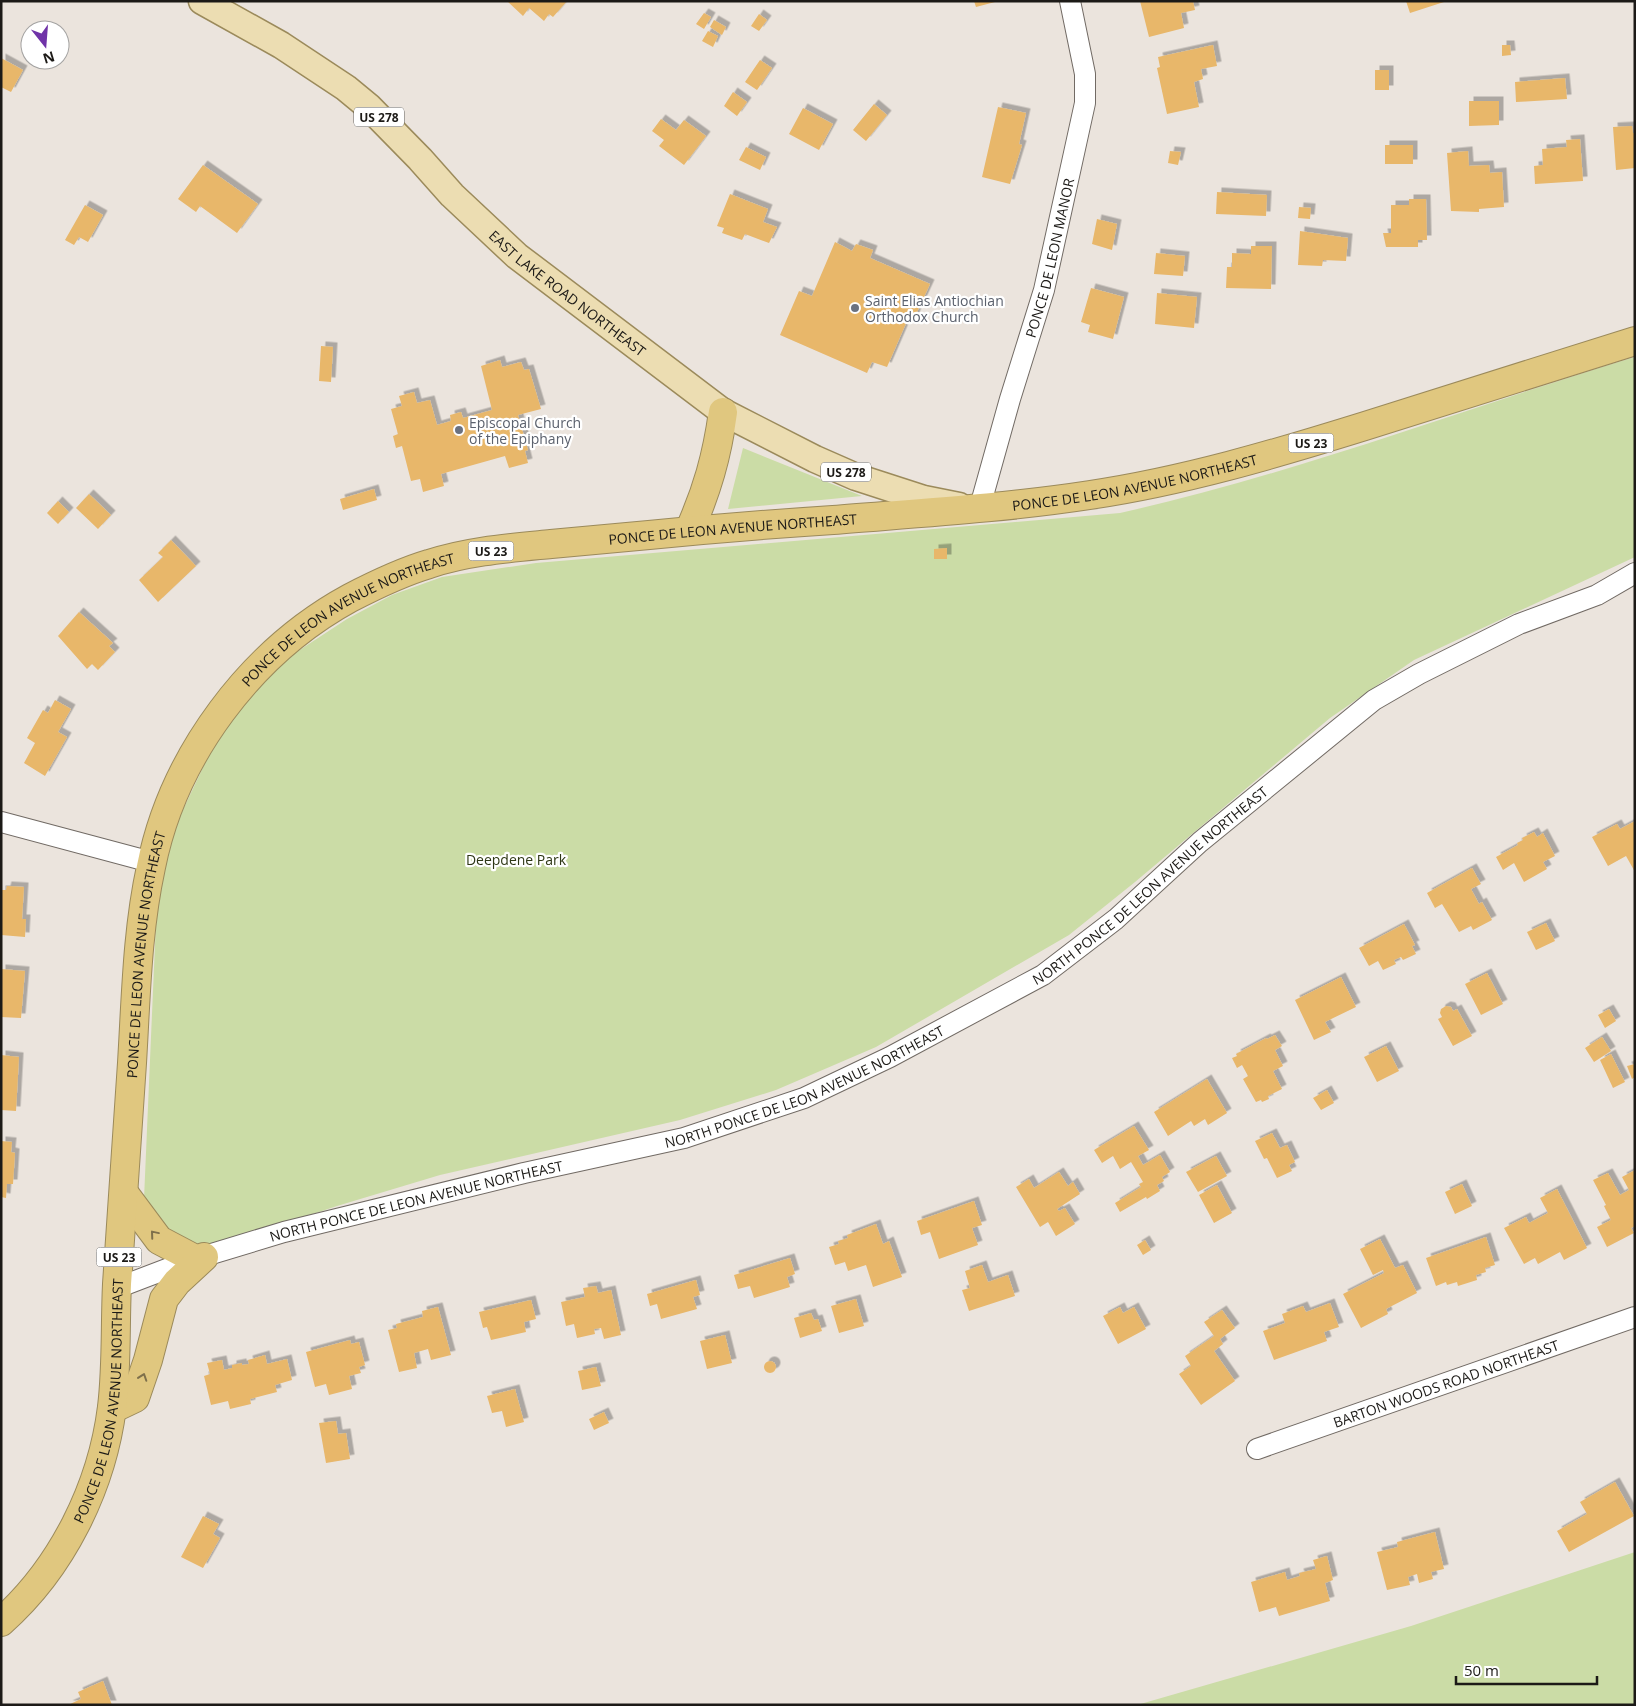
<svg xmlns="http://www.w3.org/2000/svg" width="1636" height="1706" viewBox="0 0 1636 1706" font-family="'Open Sans',sans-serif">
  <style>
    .green { fill: #cbdca6 }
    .building { fill: #e8b76b; filter: url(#shadow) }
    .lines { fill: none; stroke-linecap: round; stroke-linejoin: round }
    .minor-casing { stroke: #716a64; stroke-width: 22 }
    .major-casing { stroke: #9b8a5b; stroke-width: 29 }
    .highway-casing { stroke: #9b8a5b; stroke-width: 30 }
    .minor { stroke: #fff; stroke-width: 20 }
    .major { stroke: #ecddb2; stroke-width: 26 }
    .highway { stroke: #e0c77f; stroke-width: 28 }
    .oneway { stroke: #7e704b }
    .worship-dot { fill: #6b7280; stroke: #fff; stroke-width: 2 }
    .labels { text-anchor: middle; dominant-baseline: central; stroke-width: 4.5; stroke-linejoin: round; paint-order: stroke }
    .shield { fill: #fff; stroke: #605f5d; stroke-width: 1 }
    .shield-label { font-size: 12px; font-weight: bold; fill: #1c1a17 }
    .street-label { font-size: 14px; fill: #1c1a17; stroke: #fff }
    .worship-label { font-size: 14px; fill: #5b616d; stroke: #fff; text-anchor: start }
    .park-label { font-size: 14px; fill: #2e3715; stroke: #fff }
  </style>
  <defs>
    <filter id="shadow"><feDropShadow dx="4.5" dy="-4.5" stdDeviation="0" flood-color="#0004"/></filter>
  </defs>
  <rect width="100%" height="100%" fill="#ebe4dd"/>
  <path class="green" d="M1635,357V557L1414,660L1330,718L1135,882L1069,935L876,1047L776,1090L680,1120L440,1175L337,1206L244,1237L197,1250L181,1246L144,1199L156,921L164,863L180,816L207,759L242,704L289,657L347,619L392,595L442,577L536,563L1120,513C1295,474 1463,409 1635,357Z
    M743,448L862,496L728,509Z
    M1635,1552V1705H1137L1411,1626Z"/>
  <path class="building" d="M507,1H567L553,17L549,14L544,21L529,8L523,16Z
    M974,1H995V2L976,7Z
    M1140,1H1193L1195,10L1181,13L1184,28L1149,37Z
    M1406,1H1444V2L1410,13Z
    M704,13L711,17L704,29L696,24Z
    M759,14L767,20L759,31L751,26Z
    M714,20L726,27L722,35L710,27Z
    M708,31L718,36L713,47L702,41Z
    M1213,45L1217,66L1201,69L1203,79L1194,82L1199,107L1167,114L1157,68L1160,67L1158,57Z
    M1502,45H1510L1511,55L1502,56Z
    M1,58L23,70L11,92L1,87Z
    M760,60L772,68L757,90L745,82Z
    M1375,70H1389V90H1375Z
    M1565,78L1567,99L1516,102L1515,82Z
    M733,92L747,102L737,116L724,106Z
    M1469,101H1499V125L1469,126Z
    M874,104L887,115L866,141L853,130Z
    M998,107L1026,113L1019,144L1022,145L1010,184L982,177Z
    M803,108L833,124L819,150L789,134Z
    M661,119L676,130L684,120L706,136L684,165L659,146L664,140L652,131Z
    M1632,126L1633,133H1635V168L1616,170L1613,127Z
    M1580,139L1583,181L1535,184L1534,166L1543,165L1542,149L1567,147L1566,140Z
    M1385,145H1413V164H1385Z
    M746,147L766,157L760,170L739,160Z
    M1170,151L1181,152L1178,165L1168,163Z
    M1468,151L1469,166L1489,165L1490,173L1502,172L1504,207L1479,209V212L1451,211L1447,153Z
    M203,165L258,204L237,233L200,206L196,212L178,199Z
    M1217,192L1267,195L1266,216L1216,214Z
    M730,194L768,209L763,222L777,227L769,243L745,234L742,240L722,233L724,228L717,226Z
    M1409,199H1426L1427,240H1418V247H1386L1383,233H1391V205H1409Z
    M85,205L103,215L88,242L79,237L74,245L65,240Z
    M1299,207L1311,208L1310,219L1298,218Z
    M1097,219L1117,224L1112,250L1092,244Z
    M1300,231L1348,238L1346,261L1323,260L1322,266L1298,265Z
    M835,242L852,251L856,244L873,250L870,258L930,284L912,323L907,321L887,367L872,362L867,373L780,335L799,291L812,296Z
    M1251,246H1272L1271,289L1226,288L1227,267H1232V253L1251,254Z
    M1156,253L1185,256L1183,276L1154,274Z
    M1091,288L1124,297L1113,339L1088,332L1090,325L1081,322Z
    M1157,293L1197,297L1194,328L1155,324Z
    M321,346L333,347L331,382L319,381Z
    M500,360L502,367L521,362L524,370L529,369L541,409L518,415L528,450L525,451L528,463L509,468L505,456L441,474L444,486L423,492L420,479L411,481L402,446L396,448L393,436L398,434L391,409L402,406L399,396L414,392L417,403L430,400L437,425L451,421L450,415L461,412L463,418L492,410L481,366Z
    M374,489L377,500L343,510L340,499Z
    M89,494L111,515L98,529L76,508Z
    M58,501L69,512L58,524L47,513Z
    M171,540L196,566L158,602L139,580L163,557L158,553Z
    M947,548V559H934V549Z
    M79,612L113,643L109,646L115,652L98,670L92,664L87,669L58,636Z
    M55,700L71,709L58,732L67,737L45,776L24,763L35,743L27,738L43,710L48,713Z
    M1635,821V872L1626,856L1608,866L1592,837L1617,824L1620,829Z
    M1534,832L1537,837L1543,833L1555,856L1543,862L1547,869L1524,882L1514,863L1503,870L1496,857L1518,845L1517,843L1523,840L1522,838Z
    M1472,868L1481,884L1471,889L1479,904L1482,902L1492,920L1473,930L1471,926L1459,932L1442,904L1435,908L1427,893Z
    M7,886L24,887L22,919H26L25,937L1,935V890H6Z
    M1546,923L1555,941L1536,950L1527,932Z
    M1404,924L1415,945L1412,946L1416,954L1403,960L1401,957L1394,960L1396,964L1383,970L1378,961L1369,966L1359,948Z
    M1,969L25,971L21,1018L1,1017Z
    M1487,973L1503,1004L1481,1015L1465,984Z
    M1341,977L1356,1007L1325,1022L1331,1032L1314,1040L1295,1000Z
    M1446,1006L1451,1007L1453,1011L1457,1009L1472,1036L1453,1046L1438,1019L1442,1017L1440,1013L1441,1009Z
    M1609,1009L1616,1021L1605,1028L1598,1015Z
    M1275,1035L1282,1046L1275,1050L1283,1066L1273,1071L1282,1089L1268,1096L1269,1099L1262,1102L1261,1100L1256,1102L1243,1079L1248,1076L1242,1065L1237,1068L1232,1058L1237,1056L1236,1054L1266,1038L1267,1039Z
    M1602,1037L1611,1051L1594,1062L1585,1048Z
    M1386,1046L1399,1071L1377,1082L1364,1057Z
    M1611,1054L1625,1082L1613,1088L1600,1060Z
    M1,1055L19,1057L16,1111L1,1110Z
    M1635,1064V1077L1632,1079L1627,1066Z
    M1207,1079L1227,1113L1208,1125L1205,1119L1194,1126L1191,1121L1168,1136L1154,1112Z
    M1327,1090L1334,1103L1321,1110L1313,1098Z
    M1134,1126L1149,1150L1138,1156L1143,1165L1160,1155L1170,1172L1162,1177L1164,1181L1157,1185L1160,1191L1147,1199L1146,1197L1120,1212L1115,1203L1141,1187L1139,1184L1143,1182L1131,1162L1120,1169L1113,1156L1102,1163L1094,1150Z
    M1272,1133L1280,1148L1287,1145L1295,1162L1289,1165L1292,1171L1277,1178L1267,1158L1264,1159L1255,1141Z
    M1,1141L12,1142L11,1152L15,1153L13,1184H7L6,1198L1,1197Z
    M1216,1156L1227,1176L1198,1192L1186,1172Z
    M1635,1170V1226L1631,1228L1634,1233L1607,1247L1597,1227L1611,1220L1604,1206L1606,1205L1593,1180L1608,1173L1620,1195L1629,1190L1622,1177Z
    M1059,1172L1068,1186L1073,1182L1080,1194L1057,1209L1059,1211L1065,1208L1075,1224L1056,1236L1048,1222L1040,1227L1016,1187L1029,1179L1034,1188Z
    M1462,1184L1472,1206L1455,1214L1445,1192Z
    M1217,1185L1232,1213L1214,1223L1199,1195Z
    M1557,1189L1587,1248L1564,1260L1560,1252L1538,1264L1535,1258L1524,1264L1504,1228L1526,1217L1529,1223L1548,1213L1540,1198Z
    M974,1201L982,1225L972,1228L978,1245L939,1259L930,1232L921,1235L917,1221Z
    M876,1224L883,1244L889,1241L902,1277L873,1287L866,1265L848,1271L845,1262L835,1265L829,1247L839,1244L838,1241L848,1238L847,1235Z
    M1486,1237L1495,1265L1485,1268L1486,1272L1476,1275L1477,1280L1458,1286L1457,1282L1447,1285L1446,1282L1436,1286L1426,1258Z
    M1380,1239L1395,1268L1403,1265L1417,1293L1386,1309L1388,1314L1361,1328L1343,1294L1384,1273L1383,1270L1373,1275L1360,1249Z
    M1145,1240L1151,1250L1143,1255L1137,1245Z
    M790,1258L795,1274L787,1277L790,1287L754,1298L750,1286L738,1289L734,1275Z
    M982,1265L988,1282L1008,1275L1015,1296L969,1311L962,1290L970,1288L965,1271Z
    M696,1280L700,1295L693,1297L697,1309L661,1319L657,1304L650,1306L647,1294Z
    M596,1286L598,1293L611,1290L621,1335L604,1339L601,1328L594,1329L595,1334L577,1338L574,1324L566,1326L561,1302L585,1297L583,1288Z
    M856,1299L864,1326L839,1333L831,1306Z
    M531,1300L536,1319L524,1322L526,1332L491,1340L487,1327L483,1328L479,1312Z
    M1330,1303L1339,1327L1324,1332L1327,1341L1274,1360L1263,1331L1285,1323L1282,1314L1303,1306L1306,1312Z
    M438,1307L451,1355L431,1360L428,1349L414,1353L417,1368L399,1372L388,1330L397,1328L396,1324L423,1317L422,1311Z
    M1120,1307L1123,1313L1134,1307L1146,1329L1118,1344L1103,1316Z
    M1222,1310L1235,1328L1220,1339L1223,1344L1214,1351L1235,1381L1201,1405L1179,1374L1191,1366L1185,1356L1214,1336L1204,1322Z
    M811,1313L814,1320L818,1319L822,1331L800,1338L794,1318Z
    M725,1335L732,1363L707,1369L700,1341Z
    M350,1340L351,1344L359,1342L365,1365L359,1367L361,1373L349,1376L352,1389L329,1395L326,1384L315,1387L306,1352Z
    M265,1355L267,1364L287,1359L292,1380L275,1385L277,1392L250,1399L251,1404L230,1409L228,1401L211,1405L204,1376L210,1374L207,1363L222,1360L224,1370L232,1368V1365L242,1363V1365L249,1364L248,1360Z
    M764 1367a6 6 0 1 1 12 0a6 6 0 1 1-12 0Z
    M596,1367L601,1386L582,1390L578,1371Z
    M515,1389L524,1422L506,1427L502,1411L492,1413L487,1396Z
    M604,1412L609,1423L594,1430L589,1419Z
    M336,1421L338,1434L346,1433L350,1459L326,1463L319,1423Z
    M1615,1482L1634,1516L1569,1552L1557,1531L1587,1514L1580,1502Z
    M203,1516L219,1524L213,1534L220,1538L203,1568L181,1557Z
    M1435,1532L1444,1569L1431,1572L1433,1579L1419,1583L1417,1574L1408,1577L1410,1585L1387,1590L1377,1552L1398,1547L1397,1542Z
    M1327,1556L1333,1580L1325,1583L1330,1601L1279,1616L1276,1607L1259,1612L1251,1582L1285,1572L1287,1580L1300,1576L1299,1573L1316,1569L1313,1560Z
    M103,1681L112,1705H68L81,1699L78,1692Z"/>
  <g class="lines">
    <defs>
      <g id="minor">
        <path id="s1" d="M979,510L1010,399L1044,290L1085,103V74L1070,1"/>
        <path d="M1,822L151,862"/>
        <path id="s2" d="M117,1288L185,1262L284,1232L524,1173L684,1138L804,1098L890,1057L1043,975L1116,919L1200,842L1374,700L1419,674L1519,624L1597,595L1635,573"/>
        <path id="s3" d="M1257,1449L1635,1317"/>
      </g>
      <g id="major">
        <path id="s4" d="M202,1L281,45L346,88L369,107L420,159L452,195L517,256L723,412L815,459L856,477L924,499L959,506"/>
      </g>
      <g id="highway">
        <path d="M689,531C707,491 717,456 723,412"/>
        <path d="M124,1193L159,1240L195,1259"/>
        <path d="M112,1409L135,1398L148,1360L164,1299L177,1282L204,1257"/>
        <path id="s5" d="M1,1622C62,1568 102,1487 112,1407C117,1366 115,1325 117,1284C122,1210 127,1136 132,1063C136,997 137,931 151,867C173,756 251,652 350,598C375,585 402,572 429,564C468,551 510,548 551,544C583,541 616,538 649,535C710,529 771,524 833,520C919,513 1005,508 1090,495C1184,481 1275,454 1365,426C1455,398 1545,370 1635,341"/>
      </g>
    </defs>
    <use href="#minor" class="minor-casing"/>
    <use href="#major" class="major-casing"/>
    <use href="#highway" class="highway-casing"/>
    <use href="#minor" class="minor"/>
    <use href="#major" class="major"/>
    <use href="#highway" class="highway"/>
  </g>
  <defs><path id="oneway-chevron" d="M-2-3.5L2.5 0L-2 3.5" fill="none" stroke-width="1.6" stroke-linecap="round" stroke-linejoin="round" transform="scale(1.25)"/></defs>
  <g class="oneway">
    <use href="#oneway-chevron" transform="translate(154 1234) rotate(-130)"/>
    <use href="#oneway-chevron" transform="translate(143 1377) rotate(-71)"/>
  </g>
  <g class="worship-dot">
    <circle cx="855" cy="308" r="5"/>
    <circle cx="459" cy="430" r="5"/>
  </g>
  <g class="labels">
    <g class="shield">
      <rect x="354" y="107.5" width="50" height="19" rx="4"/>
      <rect x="1288.5" y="433.5" width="45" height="19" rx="4"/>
      <rect x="821" y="462.5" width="50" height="19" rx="4"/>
      <rect x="468.5" y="541.5" width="45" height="19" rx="4"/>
      <rect x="96.5" y="1247.5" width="45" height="19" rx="4"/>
    </g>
    <g class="shield-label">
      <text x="379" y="117">US 278</text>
      <text x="1311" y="443">US 23</text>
      <text x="846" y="472">US 278</text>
      <text x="491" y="551">US 23</text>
      <text x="119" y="1257">US 23</text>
    </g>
    <g class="street-label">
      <text stroke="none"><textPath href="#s1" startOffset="262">PONCE DE LEON MANOR</textPath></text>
      <text stroke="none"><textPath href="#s4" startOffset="471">EAST LAKE ROAD NORTHEAST</textPath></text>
      <text stroke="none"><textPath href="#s5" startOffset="1931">PONCE DE LEON AVENUE NORTHEAST</textPath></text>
      <text stroke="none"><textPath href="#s5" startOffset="1526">PONCE DE LEON AVENUE NORTHEAST</textPath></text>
      <text stroke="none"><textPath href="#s5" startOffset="1121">PONCE DE LEON AVENUE NORTHEAST</textPath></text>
      <text stroke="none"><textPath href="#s2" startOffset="1122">NORTH PONCE DE LEON AVENUE NORTHEAST</textPath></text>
      <text stroke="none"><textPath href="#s5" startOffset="701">PONCE DE LEON AVENUE NORTHEAST</textPath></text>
      <text stroke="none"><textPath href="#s2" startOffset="718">NORTH PONCE DE LEON AVENUE NORTHEAST</textPath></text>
      <text stroke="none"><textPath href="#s2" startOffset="312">NORTH PONCE DE LEON AVENUE NORTHEAST</textPath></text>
      <text stroke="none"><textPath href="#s3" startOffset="200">BARTON WOODS ROAD NORTHEAST</textPath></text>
      <text stroke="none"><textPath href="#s5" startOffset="251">PONCE DE LEON AVENUE NORTHEAST</textPath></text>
    </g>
    <g class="worship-label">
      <text x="865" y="300">Saint Elias Antiochian<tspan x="865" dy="16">Orthodox Church</tspan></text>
      <text x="469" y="422">Episcopal Church<tspan x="469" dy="16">of the Epiphany</tspan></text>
    </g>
    <g class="park-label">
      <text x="516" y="859">Deepdene Park</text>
    </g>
  </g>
  <rect width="1636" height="1706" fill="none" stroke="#1c1a17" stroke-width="5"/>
  <g transform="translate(45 45) rotate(163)"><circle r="24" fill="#ffffff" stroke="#a4a3a2"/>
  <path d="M0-4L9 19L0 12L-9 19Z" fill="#7033a8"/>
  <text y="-8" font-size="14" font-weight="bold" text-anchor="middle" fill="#1c1a17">N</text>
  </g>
  <path d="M1456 1676v8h141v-8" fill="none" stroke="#1c1a17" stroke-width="2.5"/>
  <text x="1464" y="1676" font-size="15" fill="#1c1a17" stroke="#ffffff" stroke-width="4" paint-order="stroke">50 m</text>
</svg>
